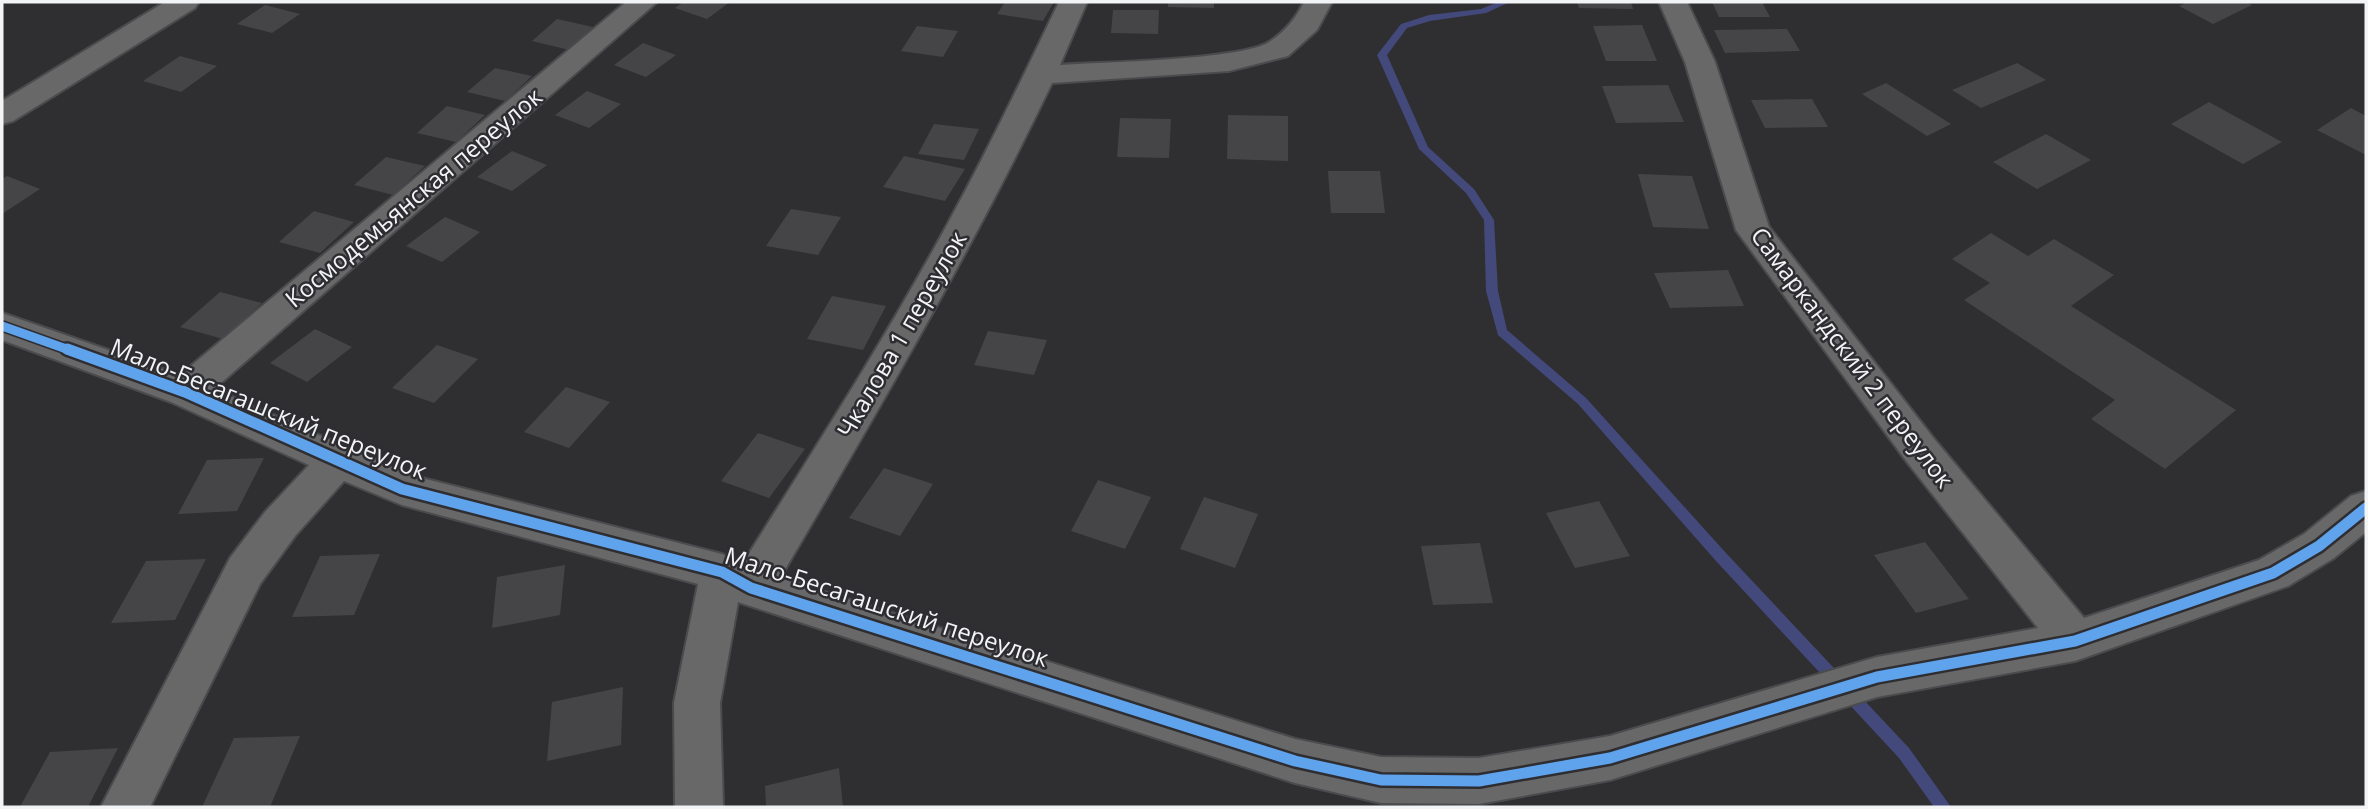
<svg xmlns="http://www.w3.org/2000/svg" width="2368" height="809" viewBox="0 0 2368 809" font-family="'Open Sans',sans-serif">
  <style>
    .lines { fill: none; stroke-linecap: round; stroke-linejoin: round }
    .stream { fill: #43497a; fill-rule: evenodd }
    .building { fill: #454547 }
    .minor-casing { stroke: #4a4b4d; stroke-width: 4 }
    .minor { fill: #686868; fill-rule: evenodd }
    .cycleway-far1-casing { stroke: #2e2e32; stroke-width: 12 }
    .cycleway-casing { stroke: #2e2e32; stroke-width: 16 }
    .cycleway-far1 { stroke: #60a3ed; stroke-width: 9 }
    .cycleway { stroke: #60a3ed; stroke-width: 11 }
    .labels { text-anchor: middle; dominant-baseline: central; stroke-width: 5; stroke-linejoin: round; paint-order: stroke }
    .street-label { font-size: 24px; fill: #f3f4f6; stroke: #2e2e32 }
  </style>
  <rect width="100%" height="100%" fill="#2f2f31"/>
  <g class="lines">
    <path class="stream" d="M1498,2H1510L1486,13L1430,21L1407,28L1387,55L1428,147L1474,189L1494,220L1498,291L1507,330L1586,398L1726,553L1909,748L1951,807H1934L1899,758L1716,561L1578,404L1498,335L1486,291L1484,220L1466,193L1419,149L1377,55L1401,24L1429,15L1481,9Z"/>
  </g>
  <path class="building" d="M683,2H730L707,19L675,8Z
    M1005,2H1054L1043,21L997,14Z
    M1168,2H1214V8L1168,7Z
    M1577,2H1631L1633,9L1579,8Z
    M1712,2H1762L1770,17H1719Z
    M2188,2H2246L2252,5L2213,24L2179,6Z
    M265,5L300,14L272,33L237,24Z
    M1113,10H1159L1158,34L1111,33Z
    M557,19L593,27L569,50L532,41Z
    M1642,25L1657,61H1606L1593,26Z
    M917,26L958,31L943,57L901,51Z
    M1787,29L1800,51L1725,53L1714,30Z
    M643,43L676,55L646,77L614,65Z
    M180,56L217,66L181,92L143,81Z
    M2017,63L2046,80L1981,108L1952,90Z
    M495,68L532,76L505,101L467,92Z
    M1886,83L1951,124L1927,136L1862,94Z
    M1668,85L1684,122L1616,123L1602,86Z
    M587,91L621,104L589,128L555,115Z
    M1812,99L1828,127L1765,128L1751,100Z
    M2209,102L2282,142L2243,164L2171,124Z
    M447,106L485,115L456,142L417,133Z
    M2351,108L2366,116V155L2317,130Z
    M1228,115L1288,116V161L1227,159Z
    M1120,118L1171,119L1169,158L1117,157Z
    M934,124L979,129L964,160L918,154Z
    M2046,134L2091,160L2037,189L1993,162Z
    M512,151L547,165L512,191L477,177Z
    M904,156L965,169L945,201L883,187Z
    M386,157L425,166L393,195L354,185Z
    M1328,171H1380L1385,213H1331Z
    M1638,174L1692,176L1709,229L1653,227Z
    M7,176L40,189L2,214V179Z
    M791,209L841,217L818,255L766,246Z
    M314,211L354,222L320,253L279,242Z
    M445,217L480,232L442,262L406,246Z
    M1991,233L2028,256L2054,239L2114,275L2071,306L2236,410L2165,469L2091,419L2115,400L1964,300L1990,283L1952,259Z
    M1728,270L1744,306L1670,308L1654,273Z
    M220,292L262,303L223,339L180,327Z
    M832,296L886,306L863,350L807,339Z
    M315,329L352,347L307,382L270,363Z
    M988,331L1047,340L1034,375L974,365Z
    M437,345L478,359L434,403L392,388Z
    M566,387L610,402L569,448L524,432Z
    M758,433L805,449L769,498L721,481Z
    M264,458L237,511L178,514L207,460Z
    M884,468L933,484L900,536L849,518Z
    M1098,480L1151,497L1125,549L1071,531Z
    M1204,497L1258,514L1235,568L1180,549Z
    M1599,501L1630,556L1575,568L1546,513Z
    M1925,542L1969,599L1916,613L1874,555Z
    M1480,543L1493,603L1433,605L1421,546Z
    M380,554L354,615L292,617L320,556Z
    M206,559L175,620L111,623L146,561Z
    M565,565L560,615L492,628L497,577Z
    M623,687L621,745L547,761L552,702Z
    M300,736L270,807H202L234,738Z
    M118,748L88,807H20L50,752Z
    M839,768L843,807H766L765,786Z"/>
  <g class="lines">
    <defs>
      <path id="minor" d="M165,2H199L195,8L13,121L2,124V101Z
        M626,2H657L214,389L410,475L722,554L743,563C813,451 884,341 947,225C987,152 1023,77 1059,2H1087L1060,65C1100,62 1242,60 1269,42C1285,32 1296,18 1304,2H1332L1317,30L1288,56L1229,71L1052,83C970,254 875,416 780,578L1295,739L1381,757L1479,758L1610,736L1877,657L2038,628L1907,462L1736,230L1685,62L1659,2H1687L1715,62L1769,227L1935,440L2084,618L2259,560L2304,534L2351,496L2366,491V532L2334,558L2288,586L2075,661L1877,697L1610,780L1479,804L1381,803L1295,783L738,602L720,703L723,807H675L674,703L698,584L402,505L344,481L295,536L260,584L150,807H101L230,558L265,512L309,465L171,402L2,340V313L180,375Z"/>
    </defs>
    <use href="#minor" class="minor-casing"/>
    <use href="#minor" class="minor"/>
    <defs>
      <path id="cycleway-far1" d="M2,326L72,351"/>
      <path id="cycleway" d="M67,349L185,392L402,489L722,572L751,588L1295,761L1381,780L1479,781L1610,758L1877,677L2075,641L2273,573L2319,546L2366,508"/>
    </defs>
    <use href="#cycleway-far1" class="cycleway-far1-casing"/>
    <use href="#cycleway" class="cycleway-casing"/>
    <use href="#cycleway-far1" class="cycleway-far1"/>
    <use href="#cycleway" class="cycleway"/>
  </g>
  <g class="labels">
    <g class="street-label">
      <text transform="translate(413 197) rotate(-40)">Космодемьянская переулок</text>
      <text transform="translate(901 334) rotate(-60)">Чкалова 1 переулок</text>
      <text transform="translate(1853 357) rotate(53)">Самаркандский 2 переулок</text>
      <text transform="translate(269 408) rotate(22)">Мало-Бесагашский переулок</text>
      <text transform="translate(887 606) rotate(18)">Мало-Бесагашский переулок</text>
    </g>
  </g>
  <rect width="2368" height="809" fill="none" stroke="#f3f4f6" stroke-width="7"/>
</svg>
